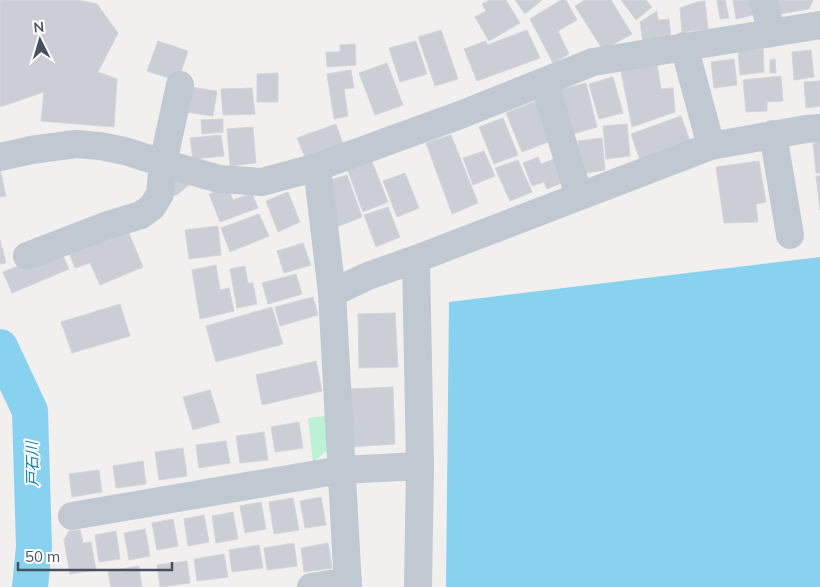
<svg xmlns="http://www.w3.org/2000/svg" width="820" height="587" viewBox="0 0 820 587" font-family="Mulish,'Noto Sans JP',sans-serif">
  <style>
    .green { fill: #bcf1d5 }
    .water { fill: #88d2f0 }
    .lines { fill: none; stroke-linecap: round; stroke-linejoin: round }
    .river { stroke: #88d2f0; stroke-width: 36 }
    .building { fill: #cbced5; stroke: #d3d5db }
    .minor { stroke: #c0c8d2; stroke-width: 28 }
    .labels { text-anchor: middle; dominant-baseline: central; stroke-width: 4; stroke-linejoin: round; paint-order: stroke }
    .water-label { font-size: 15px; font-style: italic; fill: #077aa9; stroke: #fff }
  </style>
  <rect width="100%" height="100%" fill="#f2f0ef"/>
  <path class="green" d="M325,416L328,450L313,462L308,418Z"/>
  <path class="water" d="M820,257V587H446L449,302Z"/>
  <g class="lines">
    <path class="river" d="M0,347L30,411L34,547L30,587"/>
  </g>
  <path class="building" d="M0,0H77L97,4L118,33L98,72L117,79L114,127L41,121L44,92L0,107Z
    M490,0H506L520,23L489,41L475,17L486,11L482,4Z
    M515,0H542L525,14Z
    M561,0H566L577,20L558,31L569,54L553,63L530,19Z
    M585,0H611L632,34L603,50L575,6Z
    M621,0H646L652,7L636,20Z
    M717,0H725L729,18L720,19Z
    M733,0H753L757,14L736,19Z
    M776,0H813L809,9L780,14Z
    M705,1L708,29L682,32L680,8L697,2Z
    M657,11L658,20L669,19L671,39L643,43L640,22Z
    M441,30L458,79L435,86L418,37Z
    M527,30L540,58L477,81L464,49L486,41L487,45Z
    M158,41L188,51L178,81L147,71Z
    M416,41L427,74L400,82L389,48Z
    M355,44L356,65L327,67L326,52H340V45Z
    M763,49L764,72L740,75L738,51Z
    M811,50L814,77L794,80L792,52Z
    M734,59L737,85L714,88L711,62Z
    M775,59L776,73H770V60Z
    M387,63L403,105L375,115L359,73Z
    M657,64L661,89L673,88L675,112L632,127L621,71Z
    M351,70L354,88L344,89L348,116L334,119L327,74Z
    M278,73V102H257V74Z
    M781,76L783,101L767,102V111L746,112L743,80Z
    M613,77L623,113L599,119L589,84Z
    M820,81V106L806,108L804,82Z
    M586,83L597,127L570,135L558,90Z
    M184,86L217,91L213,116L179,111Z
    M252,88L255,114L223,115L221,89Z
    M541,99L556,139L522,152L506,113Z
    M681,116L690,141L640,160L631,134Z
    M503,118L518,155L494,164L479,127Z
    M223,119V132L202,134L201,120Z
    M336,124L343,144L305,157L297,138Z
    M627,124L630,156L606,159L603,126Z
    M253,127L256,163L230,166L227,129Z
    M221,135L224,156L193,159L190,138Z
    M451,135L478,203L452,214L426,143Z
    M602,138L605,170L581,174L578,141Z
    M820,139V173H816L813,144Z
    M484,151L495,176L473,185L463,158Z
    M538,157L541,164L557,158L566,181L547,189L544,182L532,186L523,163Z
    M371,159L388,202L363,212L347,168Z
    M518,160L532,192L510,201L495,168Z
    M759,161L766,202L756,204L758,222L724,223L716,167Z
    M0,169L6,196L0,197Z
    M405,173L419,208L397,217L383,181Z
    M167,174L196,179L177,195L167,196Z
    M347,175L362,217L334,228L324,182Z
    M816,176H820V210Z
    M228,188L233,200L252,193L258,208L220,222L209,194Z
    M288,192L300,222L278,232L266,201Z
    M388,207L400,237L376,247L364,215Z
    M259,214L269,236L230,252L221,228Z
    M126,226L143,267L100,285L90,263L75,268L66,245Z
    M218,226L221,255L189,259L185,230Z
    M0,240L6,263L0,264Z
    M303,243L311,265L284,273L277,251Z
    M60,249L69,269L12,293L3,272Z
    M216,265L220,290L229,288L234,311L200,319L192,270Z
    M245,266L248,283H253L257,304L237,308L230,269Z
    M296,274L302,294L268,304L262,283Z
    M313,297L318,315L280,326L275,307Z
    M120,304L130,336L72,353L61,322Z
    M272,307L283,344L216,362L206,326Z
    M395,313L398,367L359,368L358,314Z
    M316,361L322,391L262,405L256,375Z
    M393,387L395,444L350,447V389Z
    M210,390L220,422L193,430L183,397Z
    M299,422L303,448L275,452L271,427Z
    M264,432L268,460L240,463L236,436Z
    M226,441L230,463L199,468L196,445Z
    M183,448L187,476L159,480L155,452Z
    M143,461L146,484L116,488L113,466Z
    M99,470L102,492L72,497L69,474Z
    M321,497L326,525L305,528L300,501Z
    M293,498L299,530L274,534L269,502Z
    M261,502L266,529L245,533L240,506Z
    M233,512L238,539L216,543L212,516Z
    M204,515L209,542L188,546L184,519Z
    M173,519L178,546L157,550L152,523Z
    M145,529L150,556L129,560L124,533Z
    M80,530L83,543L91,542L96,570L70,574L64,540L69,531Z
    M116,531L120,559L99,562L95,535Z
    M294,543L297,566L267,570L264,548Z
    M328,543L332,568L304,572L301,548Z
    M259,545L263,568L232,572L229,550Z
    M224,554L228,577L197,581L194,559Z
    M187,561L190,583L160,587L157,565Z
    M139,566L142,587H111L108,571Z"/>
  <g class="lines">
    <path class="minor" d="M763,0L772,32
      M684,46L711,146
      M544,82L579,196
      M773,134L790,235
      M0,157L31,150L76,144L100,146L125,151L156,161L219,179L262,182L317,167L460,115L593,62L820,25
      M317,167L332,293
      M27,256L105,226L141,215L152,207L160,194L163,163L180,85
      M416,259L420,466L418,587
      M72,516L341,470L420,466
      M311,587L348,581
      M348,587L332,293L368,276L416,259L711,146L806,129L820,128"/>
  </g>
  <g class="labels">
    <g class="water-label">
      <text transform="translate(32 464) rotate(-91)">戸石川</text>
    </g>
  </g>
  <g transform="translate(40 40) rotate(355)" stroke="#ffffff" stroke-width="4" paint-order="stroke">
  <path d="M0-4L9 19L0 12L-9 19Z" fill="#47515e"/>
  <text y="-8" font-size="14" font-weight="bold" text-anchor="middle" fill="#47515e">N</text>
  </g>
  <path d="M18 562v8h154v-8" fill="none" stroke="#47515e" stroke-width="2.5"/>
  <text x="25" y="562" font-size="15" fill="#47515e" stroke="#ffffff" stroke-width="4" paint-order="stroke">50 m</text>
</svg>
